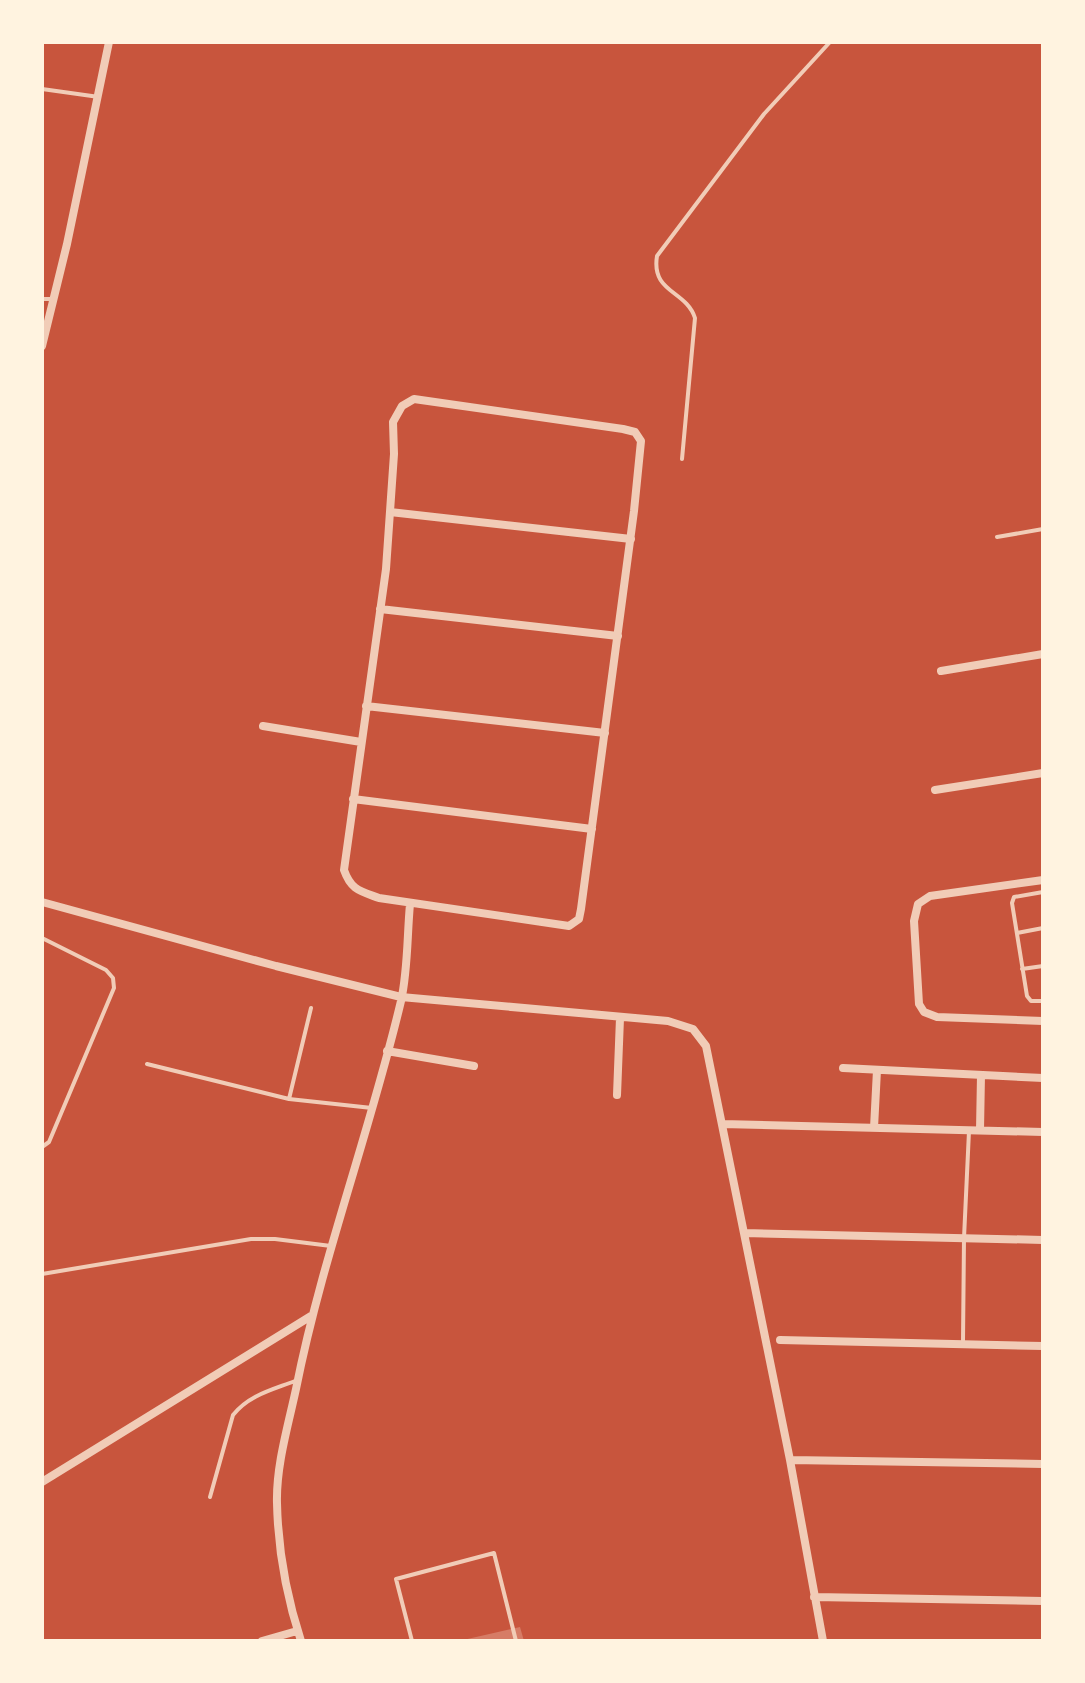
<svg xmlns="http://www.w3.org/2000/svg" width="1085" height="1683" viewBox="0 0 1085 1683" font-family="'Golos Text',sans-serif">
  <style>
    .building { fill: #d67c66 }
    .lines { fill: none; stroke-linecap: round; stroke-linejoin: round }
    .service { stroke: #f1ccb7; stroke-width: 4 }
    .minor { stroke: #f1ccb7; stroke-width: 8 }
  </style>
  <rect width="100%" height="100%" fill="#c8553d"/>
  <path class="building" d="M520,1627L524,1641H463V1640Z"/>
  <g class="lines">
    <path class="service" d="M42,89L99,97
      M42,299H53
      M682,459L695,318C686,290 651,293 657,256L764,114L830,42
      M997,537L1043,529
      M1043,892L1014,897L1012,903L1027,996L1031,1001H1043
      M1017,933L1043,928
      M42,938L106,970L113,978L114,988L49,1142L42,1147
      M1022,969L1043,966
      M147,1064L289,1099L372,1108
      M289,1099L311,1008
      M42,1274L251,1239H275L331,1246
      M963,1342L964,1238L969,1131
      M210,1497L233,1415C249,1395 272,1390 295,1381
      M412,1641L396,1579L494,1553L516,1641"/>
    <path class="minor" d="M42,346L67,244L109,42
      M414,399L623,429L635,432L641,441L634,511L581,909L579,919L569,926L379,898C360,891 351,890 344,870L386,569L394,454L393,422L402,406Z
      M390,512L631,539
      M380,609L618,636
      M941,671L1043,654
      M366,706L605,733
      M263,726L361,742
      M935,790L1043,773
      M353,799L592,829
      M1043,880L930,896L918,904L914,921L919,1004L924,1012L937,1017L1043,1021
      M42,902L276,966L401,997L668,1021L693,1029L706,1046L790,1460L823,1641
      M387,1051L474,1066
      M843,1068L1043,1078
      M617,1095L620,1018
      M722,1124L1043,1132
      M874,1128L877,1070
      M980,1130L981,1075
      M744,1233L1043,1240
      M780,1340L1043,1346
      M790,1460L1043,1464
      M42,1482L311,1316
      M814,1597L1043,1601
      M262,1641L297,1631
      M301,1641C287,1598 278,1549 277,1503C276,1466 288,1426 296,1389C322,1258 370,1132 401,1001C408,970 407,936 410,904"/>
  </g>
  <rect width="1085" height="1683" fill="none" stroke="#fff3e0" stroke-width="88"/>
</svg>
